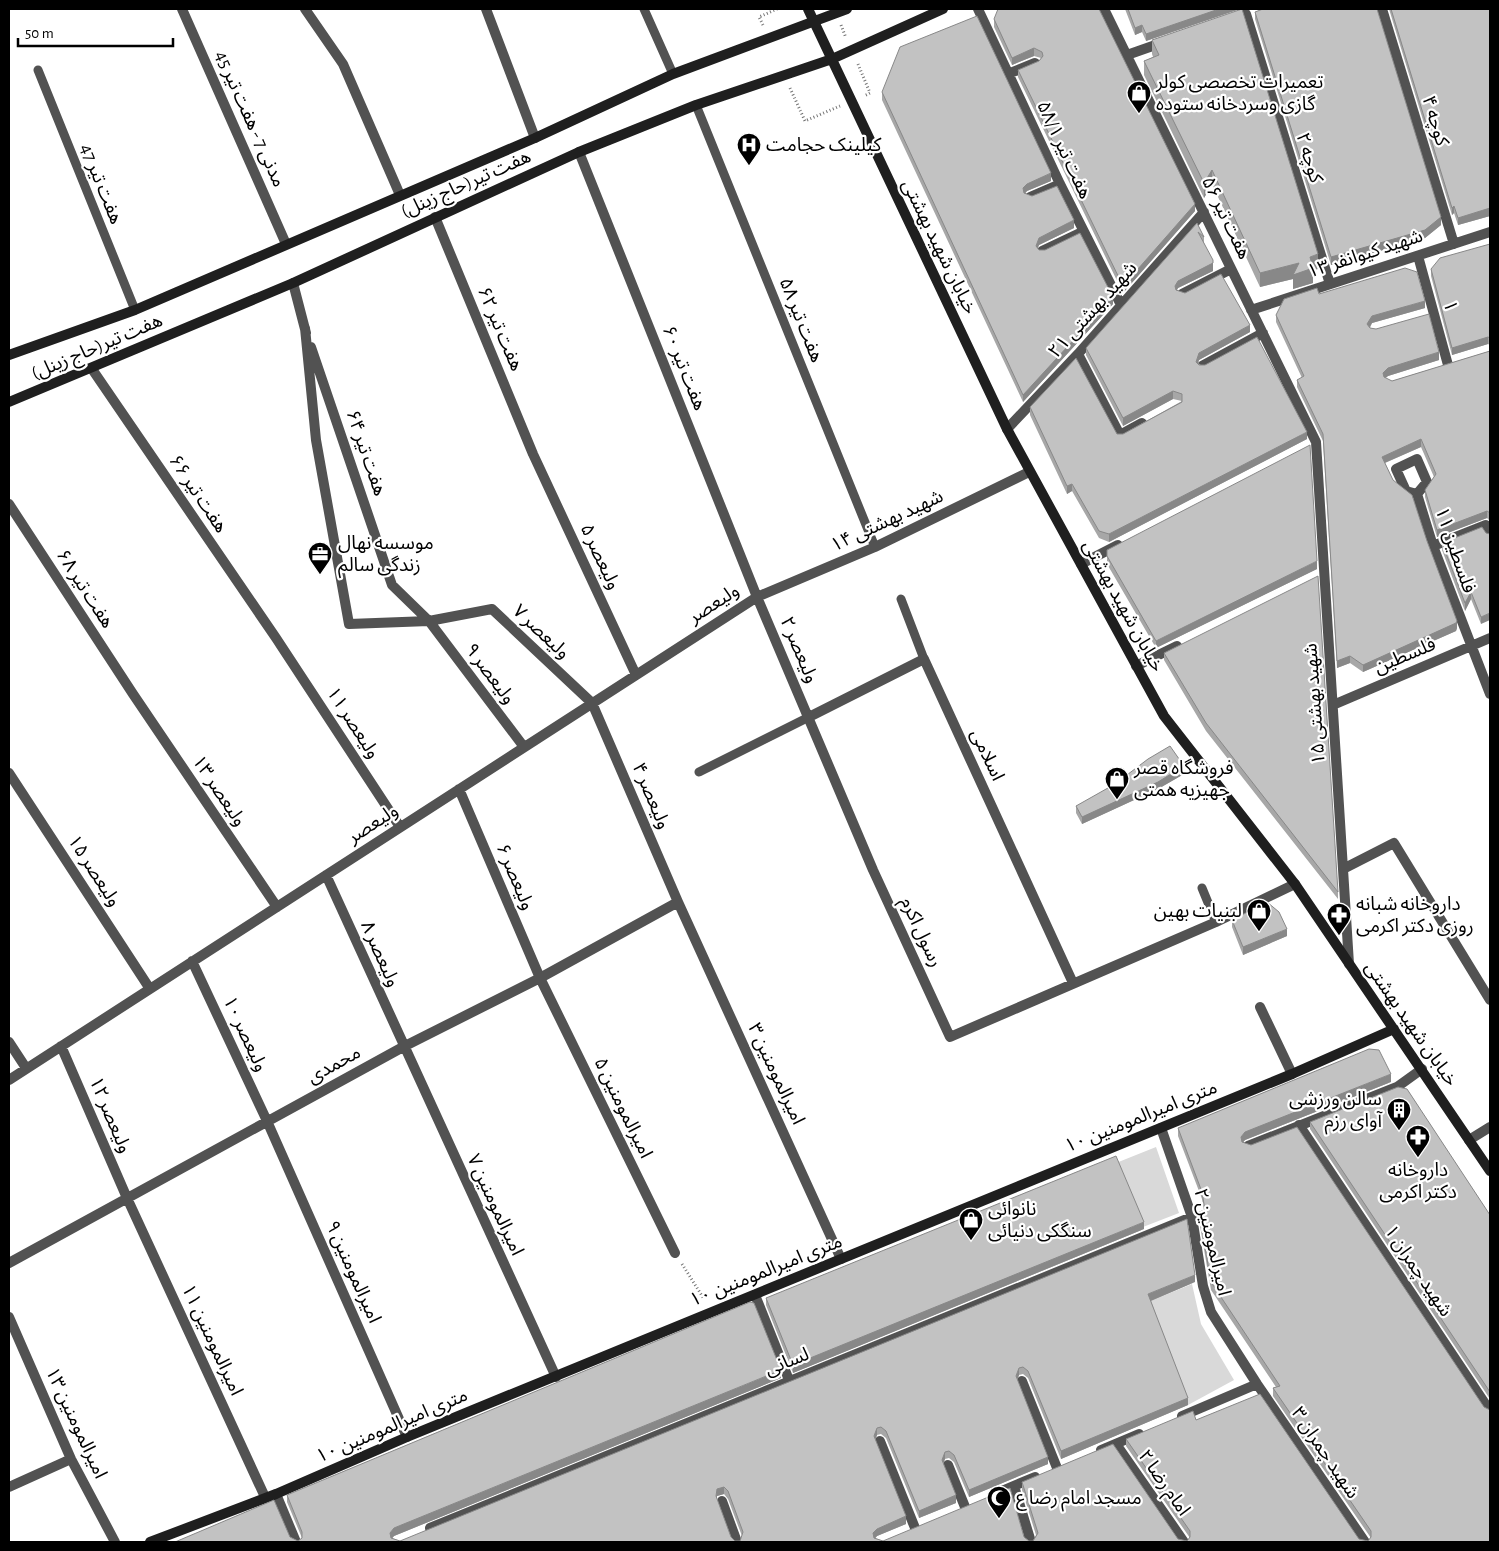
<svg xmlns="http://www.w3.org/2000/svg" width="1499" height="1551" viewBox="0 0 1499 1551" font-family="'Alegreya Sans','Noto Sans Arabic',sans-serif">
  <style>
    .grass { fill: #d9d9d9 }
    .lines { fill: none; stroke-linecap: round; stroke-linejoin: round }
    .path { stroke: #747474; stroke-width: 3; stroke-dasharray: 1 2.5; stroke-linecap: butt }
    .lane { stroke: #525252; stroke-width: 9 }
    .street { stroke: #525252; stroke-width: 10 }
    .secondary { stroke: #1f1f1f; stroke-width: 10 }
    .wall { fill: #a7a7a7; fill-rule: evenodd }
    .shaded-wall { fill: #888 }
    .building { fill: #c2c2c2; stroke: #888; fill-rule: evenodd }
    .labels { text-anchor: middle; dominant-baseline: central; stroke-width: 4.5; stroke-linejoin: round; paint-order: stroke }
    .poi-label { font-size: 19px; fill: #000; stroke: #fff; text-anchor: start }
    .street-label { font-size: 19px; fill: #000; stroke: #fff }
  </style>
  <rect width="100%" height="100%" fill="#fff"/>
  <path class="grass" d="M1156,1147L1179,1213L1143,1227L1116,1163Z
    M1192,1284L1201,1324L1234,1380L1188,1405L1148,1302Z"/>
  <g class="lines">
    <path class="path" d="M763,25L759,17L777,9
      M841,25L846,38
      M858,64L870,93L864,96
      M790,88L805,121L840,106
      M682,1264L704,1299"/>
    <path class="lane" d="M644,9L673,74
      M38,70L135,310
      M696,105L875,547
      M901,599L924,659
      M699,772L809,717
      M1202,888L1216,922"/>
    <path class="street" d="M182,9L286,244
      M305,9L343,64L400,195
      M486,9L535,138
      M978,9L1060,184L1121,305
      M1104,9L1316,442L1349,964
      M1382,9L1454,244
      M1246,14L1330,284
      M1127,55L1164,42
      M1008,74L1035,63
      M579,152L757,597L873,870L950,1037L1216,922L1295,884
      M1030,197L1060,184
      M435,217L533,454L636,675
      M1042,251L1080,233
      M1418,256L1448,365
      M293,283L306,333
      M1182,294L1231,269
      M1251,310L1490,232
      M305,328L316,440L349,624L429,621L492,609L592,703L678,902L841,1259
      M311,347L392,585L429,621L524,747
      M1078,354L1120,435L1142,423
      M1202,366L1263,333
      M92,369L276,638L400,827
      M1007,429L1078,354L1204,212
      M1417,494L1406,491L1396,469L1417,459L1427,482L1417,494L1433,546L1490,694
      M9,504L133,694L277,907
      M1433,546L1486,525L1490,535
      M1081,564L1118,545
      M1136,666L1177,646
      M1333,705L1490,638
      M809,717L924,659L1073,983
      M9,773L150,989
      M459,789L540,978L675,1253
      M1343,869L1394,843L1490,1000
      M326,875L556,1377
      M192,961L267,1121L407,1437
      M1260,1007L1292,1074
      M9,1042L26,1068
      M61,1046L127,1198L265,1497
      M9,1080L757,597L875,547L1029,472
      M1299,1125L1490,1411
      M1161,1128L1192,1217L1203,1286L1211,1312L1257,1384L1365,1542
      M1469,1140L1490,1127
      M1248,1146L1397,1087L1422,1069
      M9,1263L403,1047L540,978L678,902
      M755,1295L789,1380
      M9,1317L71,1459L115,1542
      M1022,1381L1057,1468
      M1182,1416L1257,1384
      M880,1441L915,1528
      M1116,1444L1184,1542
      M1101,1450L1139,1434
      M948,1465L965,1507
      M1014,1486L1031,1542
      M9,1487L71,1459
      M997,1493L1035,1477
      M276,1494L296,1542
      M722,1501L737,1542
      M430,1528L1192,1217"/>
    <path class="secondary" d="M808,9L1007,429L1164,716L1295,884L1490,1171
      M9,355L135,310L535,138L673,74L847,9
      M9,402L293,283L579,152L696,105L832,59L943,9
      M150,1542L276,1494L407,1437L1292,1074L1394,1029"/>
  </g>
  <path class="wall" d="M1099,9L1195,211L1123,293L1018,77V70L1039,61L1041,58L1034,56L1012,65L994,27V19Z
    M1125,9H1240L1146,41L1142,32L1135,35Z
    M1389,9H1490V216L1458,225L1454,213L1452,215Z
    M1255,12L1441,225L1425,238L1331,265L1255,19Z
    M1152,40L1318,269L1313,270V283L1293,289V279L1260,287L1212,184L1204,198L1144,75V61L1153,57L1152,54Z
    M882,92L1051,181L1027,191L1025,193L1074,228L1039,245L1037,248L1039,250H1045L1113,304L1023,402L882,100Z
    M1197,223L1204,237V243L1213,267V271L1178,288L1177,290L1250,332L1199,360L1198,363L1307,439L1109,542L1099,538L1072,491L1067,494L1030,415V407L1117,434H1123L1182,401L1173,399L1123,426L1086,355V348Z
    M1490,244V345L1488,344L1452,355L1431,276V269Z
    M1319,294L1425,308L1372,323L1370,328L1439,360L1388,376L1385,378L1392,381L1490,351V521L1487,518L1437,537L1425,497V490L1434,477L1421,447L1385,463L1393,480L1427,541L1457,628L1456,631L1363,672L1350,663L1337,668L1323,441L1297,387V380L1302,378L1276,322V315Z
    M1486,533L1481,624L1471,599L1465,611L1442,550V543Z
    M1107,556L1317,569L1156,648L1107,564Z
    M1164,653L1338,892V899L1206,731L1164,660Z
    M1184,774L1158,789L1082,824L1076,813V806Z
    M1232,920L1287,936L1243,955L1232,927Z
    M1391,1082L1245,1140L1243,1142L1484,1407L1490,1542H175L290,1537L298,1541L302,1538L287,1502V1495L781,1378L394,1536L392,1538L400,1541L1195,1282L1151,1301L1188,1405L1061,1459L1028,1378L1023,1374L1019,1375L1017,1380L1048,1464L969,1497L954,1462L949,1458L945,1459L943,1464L956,1503L919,1518L886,1438L881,1434L877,1435L875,1440L906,1524L877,1536L875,1538L883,1541L1024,1537L1029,1541H1033L1036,1535L1022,1490V1482L1178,1539L1187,1541L1190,1538L1126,1446V1439L1196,1420L1359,1539L1368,1541L1371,1538L1273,1396V1388L1276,1387L1211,1290L1199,1220V1212L1204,1211L1202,1199L1178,1136V1128ZM724,1494L728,1499L742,1536L740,1541H735L731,1537L717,1499V1496Z
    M1310,1122L1490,1215V1399L1310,1129Z
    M1144,1229L793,1373L766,1305V1298Z"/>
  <path class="shaded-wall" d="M1219,9H1240L1146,41V34Z
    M1142,25V32L1135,35V28Z
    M1034,48V56L1012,65V58Z
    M1212,170V184L1204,198V183Z
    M1051,173V181L1027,191L1023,196V188L1027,184Z
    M1195,204V211L1123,293V286Z
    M1454,206V213L1452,215V208Z
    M1490,208V216L1458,225V218Z
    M1441,217V225L1425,238L1331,265V257Z
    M1074,220V228L1039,245L1036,254V246L1039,238Z
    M1318,254V269L1313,270V283L1293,289V279L1260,287V273L1299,263L1310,257Z
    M1213,260V271L1178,288L1175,293V286L1178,281Z
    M1113,297V304L1023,402V395Z
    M1425,301V308L1372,323L1367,331V324L1372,316Z
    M1250,325V332L1199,360L1196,369V362L1199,353Z
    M1488,337V344L1452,355V348Z
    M1439,352V360L1388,376L1383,380V373L1388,368Z
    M1173,391V399L1123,426V418Z
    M1307,432V439L1109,542V534Z
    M1421,439V447L1382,464V457Z
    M1072,484V491L1067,494V486Z
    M1487,511V518L1437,537V530Z
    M1317,561V569L1156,648V641Z
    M1471,592V599L1465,611V603Z
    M1490,613V620L1481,624V617Z
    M1457,621V628L1456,631L1363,672V665Z
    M1350,656V663L1337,668V661Z
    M1184,766V774L1158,789L1082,824V817Z
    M1287,929V936L1243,955V947Z
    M1391,1074V1082L1245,1140L1241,1145V1137L1245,1132Z
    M1144,1222V1229L793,1373V1365Z
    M1195,1275V1282L1148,1302V1294Z
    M1019,1368V1375L1016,1384V1376Z
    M781,1370V1378L394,1536L390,1541V1533L394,1528Z
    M1188,1398V1405L1061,1459V1451Z
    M877,1428V1435L874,1444V1436Z
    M945,1452V1459L942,1467V1460Z
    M1048,1457V1464L969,1497V1490Z
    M724,1487V1494L717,1496L716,1503V1496L717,1489Z
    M956,1495V1503L919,1518V1511Z
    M906,1516V1524L877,1536L873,1541V1533L877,1529Z"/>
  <path class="building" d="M998,9H1099L1195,204L1123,286L1018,70L1039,61L1043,56L1042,52L1034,48L1012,58L994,19Z
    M1128,9H1219L1146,34L1142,25L1135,28Z
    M1242,9L1318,254L1310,257L1313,268L1293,275L1299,263L1260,273L1212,170L1204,183L1144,61L1159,55L1152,40Z
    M1263,9H1377L1441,217L1425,230L1331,257L1255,12Z
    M1391,9H1490V208L1458,218L1454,206L1452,208Z
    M977,16L1051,173L1027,184L1023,188L1024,193L1032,196L1057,186L1074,220L1039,238L1036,246L1039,250H1045L1080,233L1113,297L1023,395L882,92L900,47Z
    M1197,223L1204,237L1198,232L1213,260V263L1178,281L1175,286L1176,290L1185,293L1221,274L1250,325L1199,353L1196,362L1199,365H1205L1257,337L1307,432L1109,534L1099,531L1072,484L1067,486L1030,407L1076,358L1117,434H1123L1182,402V394L1173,391L1123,418L1086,348Z
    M1490,244V338L1488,337L1452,348L1431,269L1440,258Z
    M1405,268L1417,272L1425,301L1372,316L1367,324L1370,328L1376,329L1429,314L1439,352L1388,368L1383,373L1384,377L1392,381L1490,351V513L1487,511L1437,530L1425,490L1436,474L1421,439L1382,457L1393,480L1412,495L1427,541L1457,621L1456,623L1363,665L1350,656L1337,661L1323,434L1297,380L1304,376L1276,315L1284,299L1317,288L1319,294Z
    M1310,445L1317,561L1156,641L1107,556V550Z
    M1482,527L1486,533L1490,534V613L1481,617L1471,592L1465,603L1442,543Z
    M1318,576L1338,892L1206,723L1164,653Z
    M1170,746L1184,766L1158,782L1082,817L1076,806L1115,784L1148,759Z
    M1267,902L1279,912L1287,929L1243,947L1232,920Z
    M1369,1049L1379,1050L1391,1074L1245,1132L1241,1137L1242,1142L1251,1145L1297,1127L1484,1407L1490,1410V1542H175L274,1500L290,1537L298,1541L302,1538V1532L287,1495L750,1302L754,1303L781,1370L394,1528L390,1533L391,1538L400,1541L1187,1219L1195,1275L1148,1294L1188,1398L1061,1451L1028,1371L1023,1367L1019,1368L1016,1376L1048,1457L969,1490L954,1455L949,1451L945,1452L942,1460L956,1495L919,1511L886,1431L881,1427L877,1428L874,1436L906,1516L877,1529L873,1533L874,1538L883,1541L1010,1488L1024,1537L1029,1541H1033L1038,1533L1022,1482L1113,1444L1178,1539L1187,1541L1190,1537V1531L1126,1439L1193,1411L1196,1420L1260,1394L1359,1539L1368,1541L1371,1537V1531L1273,1388L1280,1386L1211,1282L1199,1212L1205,1210L1202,1192L1178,1128ZM724,1487L728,1491L743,1532L740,1541H735L731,1537L716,1496L717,1489Z
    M1398,1087L1407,1089L1490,1215V1392L1310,1122Z
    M1116,1156L1144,1222L793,1365L766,1298Z"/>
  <defs>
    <symbol id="shop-pin" viewBox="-11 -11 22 30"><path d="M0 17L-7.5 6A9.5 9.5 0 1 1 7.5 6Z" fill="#000" stroke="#fff"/><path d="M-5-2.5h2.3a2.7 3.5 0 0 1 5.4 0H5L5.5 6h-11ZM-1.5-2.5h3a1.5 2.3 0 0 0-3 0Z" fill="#fff"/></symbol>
    <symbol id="hospital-pin" viewBox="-11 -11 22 30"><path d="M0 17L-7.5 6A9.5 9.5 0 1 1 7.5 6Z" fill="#000" stroke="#fff"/><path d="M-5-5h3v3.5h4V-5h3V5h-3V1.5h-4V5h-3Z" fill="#fff"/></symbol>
    <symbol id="office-pin" viewBox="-11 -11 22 30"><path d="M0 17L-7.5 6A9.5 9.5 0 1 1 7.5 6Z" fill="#000" stroke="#fff"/><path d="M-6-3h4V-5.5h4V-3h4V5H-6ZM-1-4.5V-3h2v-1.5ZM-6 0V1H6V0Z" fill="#fff"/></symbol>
    <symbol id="pharmacy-pin" viewBox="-11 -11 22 30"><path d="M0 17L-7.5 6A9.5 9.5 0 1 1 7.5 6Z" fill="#000" stroke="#fff"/><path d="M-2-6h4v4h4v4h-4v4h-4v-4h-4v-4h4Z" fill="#fff"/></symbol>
    <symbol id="building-pin" viewBox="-11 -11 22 30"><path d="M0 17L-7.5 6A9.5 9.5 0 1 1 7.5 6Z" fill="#000" stroke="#fff"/><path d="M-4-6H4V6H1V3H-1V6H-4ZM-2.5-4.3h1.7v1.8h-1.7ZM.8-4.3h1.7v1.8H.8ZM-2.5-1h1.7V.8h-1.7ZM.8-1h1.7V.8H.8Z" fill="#fff"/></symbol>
    <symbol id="mosque-pin" viewBox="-11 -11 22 30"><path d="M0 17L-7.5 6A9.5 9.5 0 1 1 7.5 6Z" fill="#000" stroke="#fff"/><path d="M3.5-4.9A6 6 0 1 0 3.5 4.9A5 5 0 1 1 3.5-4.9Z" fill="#fff"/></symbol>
  </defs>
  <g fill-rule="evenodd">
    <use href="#shop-pin" x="1125" y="79" width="28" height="38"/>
    <use href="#hospital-pin" x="735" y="131" width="28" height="38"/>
    <use href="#office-pin" x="306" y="540" width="28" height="38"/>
    <use href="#shop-pin" x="1103" y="765" width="28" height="38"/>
    <use href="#shop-pin" x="1245" y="897" width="28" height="38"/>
    <use href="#pharmacy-pin" x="1325" y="901" width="28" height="38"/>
    <use href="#building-pin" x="1385" y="1096" width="28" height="38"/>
    <use href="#pharmacy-pin" x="1404" y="1123" width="28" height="38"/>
    <use href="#shop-pin" x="957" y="1206" width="28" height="38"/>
    <use href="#mosque-pin" x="985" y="1484" width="28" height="38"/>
  </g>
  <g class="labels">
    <g class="poi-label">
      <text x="1156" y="82">تعمیرات تخصصی کولر<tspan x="1156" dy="22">گازی وسردخانه ستوده</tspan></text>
      <text x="766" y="145">کیلینک حجامت</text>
      <text x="338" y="543">موسسه نهال<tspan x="338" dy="22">زندگی سالم</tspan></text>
      <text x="1134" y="768">فروشگاه قصر<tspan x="1134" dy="22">جهیزیه همتی</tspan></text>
      <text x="1356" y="904">داروخانه شبانه<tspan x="1356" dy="22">روزی دکتر اکرمی</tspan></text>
      <text x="1242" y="911" text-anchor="end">لبنیات بهین</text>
      <text x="1382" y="1099" text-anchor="end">سالن ورزشی<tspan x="1382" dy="22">آوای رزم</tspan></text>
      <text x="1418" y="1170" text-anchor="middle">داروخانه<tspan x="1418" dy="22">دکتر اکرمی</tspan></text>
      <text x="988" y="1209">نانوائی<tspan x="988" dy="22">سنگکی دنیائی</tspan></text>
      <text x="1016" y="1498">مسجد امام رضا ع</text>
    </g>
    <g class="street-label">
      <text transform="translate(250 119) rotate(66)">مدنی 7 - هفت تیر 45</text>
      <text transform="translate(1435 121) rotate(73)">کوچه ۴</text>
      <text transform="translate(1064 150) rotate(65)">هفت تیر ۵۸/۱</text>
      <text transform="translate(1309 158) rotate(73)">کوچه ۲</text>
      <text transform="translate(101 184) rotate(68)">هفت تیر 47</text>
      <text transform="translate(466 184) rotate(-24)">هفت تیر(حاج زینل)</text>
      <text transform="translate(1226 218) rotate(64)">هفت تیر ۵۶</text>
      <text transform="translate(939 247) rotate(64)">خیابان شهید بهشتی</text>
      <text transform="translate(1365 254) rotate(-18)">شهید کیوانفر ۱۳</text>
      <text transform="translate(1450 306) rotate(75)">۱</text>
      <text transform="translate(1093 310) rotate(-48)">شهید بهشتی ۲۱</text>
      <text transform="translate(801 320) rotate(68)">هفت تیر ۵۸</text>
      <text transform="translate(500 329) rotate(67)">هفت تیر ۶۲</text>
      <text transform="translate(97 347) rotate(-23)">هفت تیر(حاج زینل)</text>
      <text transform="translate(684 368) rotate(68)">هفت تیر ۶۰</text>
      <text transform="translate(366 453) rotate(71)">هفت تیر ۶۴</text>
      <text transform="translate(198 494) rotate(56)">هفت تیر ۶۶</text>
      <text transform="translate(887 521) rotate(-25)">شهید بهشتی ۱۴</text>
      <text transform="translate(1455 550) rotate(71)">فلسطین ۱۱</text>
      <text transform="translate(600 557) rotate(65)">ولیعصر ۵</text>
      <text transform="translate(85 589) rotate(57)">هفت تیر ۶۸</text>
      <text transform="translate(714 604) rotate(-33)">ولیعصر</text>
      <text transform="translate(1123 606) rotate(61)">خیابان شهید بهشتی</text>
      <text transform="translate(541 632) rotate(43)">ولیعصر ۷</text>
      <text transform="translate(799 650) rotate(67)">ولیعصر ۲</text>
      <text transform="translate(1405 656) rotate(-23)">فلسطین</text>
      <text transform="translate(490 674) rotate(53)">ولیعصر ۹</text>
      <text transform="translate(1315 704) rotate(-94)">شهید بهشتی ۱۵</text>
      <text transform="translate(353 723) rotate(57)">ولیعصر ۱۱</text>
      <text transform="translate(987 755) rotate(65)">اسلامی</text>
      <text transform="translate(219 791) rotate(56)">ولیعصر ۱۳</text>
      <text transform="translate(651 796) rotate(67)">ولیعصر ۴</text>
      <text transform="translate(373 824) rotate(-33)">ولیعصر</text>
      <text transform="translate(94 871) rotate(57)">ولیعصر ۱۵</text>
      <text transform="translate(515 877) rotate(67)">ولیعصر ۶</text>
      <text transform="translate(921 932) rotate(65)">رسول اکرم</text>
      <text transform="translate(380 954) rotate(66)">ولیعصر ۸</text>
      <text transform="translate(1411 1024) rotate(55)">خیابان شهید بهشتی</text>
      <text transform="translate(245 1034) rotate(65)">ولیعصر ۱۰</text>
      <text transform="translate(334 1065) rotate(-29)">محمدی</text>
      <text transform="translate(776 1074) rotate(65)">امیرالمومنین ۳</text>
      <text transform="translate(623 1108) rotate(64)">امیرالمومنین ۵</text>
      <text transform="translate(110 1115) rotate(67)">ولیعصر ۱۲</text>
      <text transform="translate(1141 1117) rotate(-22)">۱۰ متری امیرالمومنین</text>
      <text transform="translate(495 1205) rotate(65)">امیرالمومنین ۷</text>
      <text transform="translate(1212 1242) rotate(77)">امیرالمومنین ۲</text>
      <text transform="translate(766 1271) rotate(-22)">۱۰ متری امیرالمومنین</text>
      <text transform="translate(1418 1271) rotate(56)">شهید چمران ۱</text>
      <text transform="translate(353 1272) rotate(66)">امیرالمومنین ۹</text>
      <text transform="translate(212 1340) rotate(65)">امیرالمومنین ۱۱</text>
      <text transform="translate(787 1362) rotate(-22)">لسانی</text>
      <text transform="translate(76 1423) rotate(65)">امیرالمومنین ۱۳</text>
      <text transform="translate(392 1426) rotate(-23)">۱۰ متری امیرالمومنین</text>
      <text transform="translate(1325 1453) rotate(56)">شهید چمران ۳</text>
      <text transform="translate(1164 1483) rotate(55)">امام رضا ۲</text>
    </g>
  </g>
  <rect width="1499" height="1551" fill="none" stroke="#000000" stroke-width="20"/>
  <path d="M18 38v8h155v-8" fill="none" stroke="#000000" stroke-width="2.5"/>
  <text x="25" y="38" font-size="15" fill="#000000" stroke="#ffffff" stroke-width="4" paint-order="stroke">50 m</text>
</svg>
